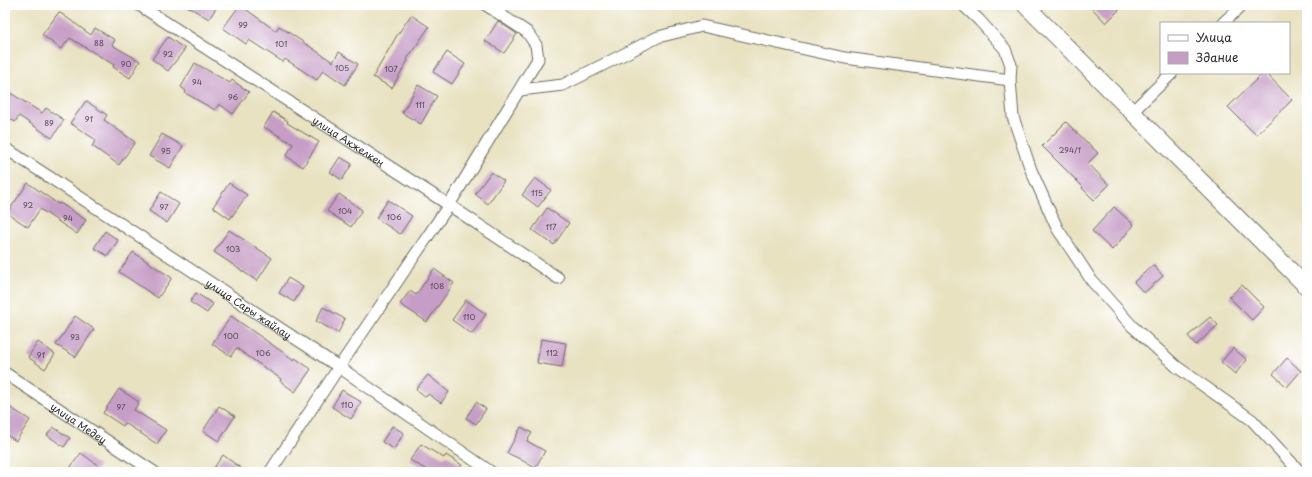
<svg xmlns="http://www.w3.org/2000/svg" width="1312" height="477" viewBox="0 0 1312 477" font-family="'Playpen Sans',sans-serif">
  <style>
    .building { fill: #c69dc6 }
    .lines { fill: none; stroke-linecap: round; stroke-linejoin: round }
    .street-casing { stroke: #6d6b60; stroke-width: 13 }
    .secondary-casing { stroke: #6d6b60; stroke-width: 18 }
    .street { stroke: #fff; stroke-width: 11 }
    .secondary { stroke: #fff; stroke-width: 16 }
    .labels { text-anchor: middle; dominant-baseline: central; stroke-width: 3; stroke-linejoin: round; paint-order: stroke }
    .number-label { font-size: 8px; fill: #524852 }
    .street-label { font-size: 10px; fill: #2b2b2b; stroke: #fff }
  </style>
  <rect width="100%" height="100%" fill="#fff"/>
  <filter id="ink" filterUnits="userSpaceOnUse"><feTurbulence type="fractalNoise" baseFrequency=".025" numOctaves="2"/><feDisplacementMap in="SourceGraphic" scale="8" xChannelSelector="R" yChannelSelector="G"/><feConvolveMatrix kernelMatrix="1 2 1 2 8 2 1 2 1" color-interpolation-filters="sRGB"/></filter>
  <filter id="wash" filterUnits="userSpaceOnUse"><feTurbulence type="fractalNoise" baseFrequency=".012" numOctaves="4" result="noise"/><feDisplacementMap in="SourceGraphic" scale="16" xChannelSelector="R" yChannelSelector="G"/><feGaussianBlur stdDeviation="0.9" result="paint"/><feColorMatrix in="noise" values="0 0 0 0 0 0 0 0 0 0 0 0 0 0 0 0 0 1.4 0 .05"/><feComposite in="paint" operator="in"/></filter>
  <g filter="url(#wash)">
    <rect width="100%" height="100%" fill="#e8e2c1"/>
    <g id="blocks">
      <path class="building" d="M185,5H218L209,19Z
        M240,5L276,31L279,26L333,62L339,52L358,64L345,85L323,70L317,80L285,59L283,62L249,40L246,44L223,28Z
        M1089,5H1124L1106,23Z
        M59,12L91,35L95,28L115,40L112,45L140,61L130,78L113,67L114,65L70,38L61,49L42,35Z
        M411,15L429,27L407,59L408,60L392,88L373,77L396,37Z
        M498,21L517,34L504,53L485,41Z
        M168,37L185,49L168,71L152,59Z
        M447,52L465,64L452,84L433,72Z
        M195,63L230,83L232,80L249,92L233,114L219,104L215,110L185,93L186,91L181,87Z
        M1263,73H1266L1292,100L1256,135L1228,107Z
        M418,85L437,96L421,124L402,113Z
        M9,92L42,113L46,108L64,120L52,138L19,116L15,122L5,115V98Z
        M86,101L107,115L104,120L135,142L119,165L92,146L96,140L70,123Z
        M273,112L288,121L287,123L319,142L303,167L286,156L293,144L264,127Z
        M1066,122L1098,153L1088,163L1109,185L1094,200L1082,188L1083,187L1042,146Z
        M162,134L183,146L170,168L149,156Z
        M340,157L352,164L342,180L330,172Z
        M491,172L504,181L488,204L475,194Z
        M535,178L551,190L538,207L522,195Z
        M28,183L58,204L60,203L86,220L77,234L40,209L28,227L7,213Z
        M229,183L247,195L230,219L213,207Z
        M161,192L179,204L167,223L149,211Z
        M339,194L362,210L351,227L327,211Z
        M388,200L412,216L400,234L376,218Z
        M1114,207L1134,225L1112,250L1092,231Z
        M547,208L569,223L554,245L532,230Z
        M229,230L272,258L257,281L214,252Z
        M105,231L118,240L108,256L94,248Z
        M133,252L172,278L158,298L119,272Z
        M1153,265L1163,276L1144,293L1134,282Z
        M434,269L454,283L427,322L400,304L410,291L416,295Z
        M288,278L303,287L294,302L279,293Z
        M1242,285L1264,307L1252,320L1229,297Z
        M196,293L213,304L207,313L190,302Z
        M466,300L486,314L472,334L452,320Z
        M323,307L345,319L338,333L316,321Z
        M75,316L94,329L76,357L56,345Z
        M231,316L294,360L295,358L311,369L295,392L280,381L281,379L236,348L231,356L212,344Z
        M1210,317L1218,325L1196,345L1188,336Z
        M541,339L566,343L562,367L537,363Z
        M38,342L55,354L45,369L28,357Z
        M1233,348L1247,360L1235,374L1221,362Z
        M1287,358L1301,371L1287,387L1273,374Z
        M428,375L449,392L441,403L428,394L426,397L416,389Z
        M119,389L139,402L134,410L166,430L157,444L125,423L123,426L103,413Z
        M342,390L361,402L351,419L332,407Z
        M476,402L486,409L476,424L466,418Z
        M5,404L30,420L16,441L5,434Z
        M219,406L235,416L219,441L203,431Z
        M392,426L404,433L394,449L382,442Z
        M53,427L70,438L64,447L47,435Z
        M521,427L532,433L527,441L545,451L535,468L518,458L507,453Z
        M421,444L444,458L446,455L462,465L457,472H430L410,460Z
        M81,453L99,466L94,472H67Z
        M223,455L246,472H211Z"/>
    </g>
  </g>
  <g filter="url(#ink)">
    <use href="#blocks" fill-opacity="0" stroke="#6d6b60" stroke-width="1"/>
    <g class="lines">
      <defs>
        <g id="street">
          <path id="s1" d="M139,5L449,205L558,278"/>
          <path d="M963,5L979,20L1005,49L1011,65L1010,80L1013,117L1031,170L1057,228L1092,281L1132,326L1177,367L1252,420L1300,472"/>
          <path d="M1223,23L1242,5"/>
          <path d="M520,90L563,85L658,37L702,26L845,58L1010,80"/>
          <path d="M1132,112L1172,73"/>
          <path id="s2" d="M5,148L339,367L491,472"/>
          <path id="s3" d="M5,373L154,472"/>
          <path d="M270,472L339,367L449,205L538,59L536,45L527,32L486,5"/>
        </g>
        <path id="secondary" d="M1025,5L1307,287"/>
      </defs>
      <use href="#street" class="street-casing"/>
      <use href="#secondary" class="secondary-casing"/>
      <use href="#street" class="street"/>
      <use href="#secondary" class="secondary"/>
    </g>
  </g>
  <g class="labels">
    <g class="number-label">
      <text x="243" y="25">99</text>
      <text x="99" y="43">88</text>
      <text x="281" y="44">101</text>
      <text x="168" y="54">92</text>
      <text x="126" y="64">90</text>
      <text x="342" y="68">105</text>
      <text x="391" y="69">107</text>
      <text x="197" y="82">94</text>
      <text x="233" y="97">96</text>
      <text x="420" y="105">111</text>
      <text x="89" y="119">91</text>
      <text x="49" y="123">89</text>
      <text x="1070" y="150">294/1</text>
      <text x="166" y="151">95</text>
      <text x="537" y="193">115</text>
      <text x="28" y="205">92</text>
      <text x="164" y="207">97</text>
      <text x="345" y="211">104</text>
      <text x="394" y="217">106</text>
      <text x="68" y="218">94</text>
      <text x="551" y="227">117</text>
      <text x="233" y="249">103</text>
      <text x="437" y="286">108</text>
      <text x="469" y="317">110</text>
      <text x="231" y="336">100</text>
      <text x="75" y="337">93</text>
      <text x="263" y="353">106</text>
      <text x="552" y="353">112</text>
      <text x="41" y="355">91</text>
      <text x="347" y="405">110</text>
      <text x="121" y="407">97</text>
    </g>
    <g class="street-label">
      <text stroke="none"><textPath href="#s1" startOffset="250">улица Акжелкен</textPath></text>
      <text stroke="none"><textPath href="#s2" startOffset="292">улица Сары жайлау</textPath></text>
      <text stroke="none"><textPath href="#s3" startOffset="89">улица Медеу</textPath></text>
    </g>
  </g>
  <rect width="1312" height="477" fill="none" stroke="#fff" stroke-width="20"/>
  <rect x="1160" y="22" width="130" height="52" fill="#ffffff" stroke="#aaaaaa"/>
  <rect x="1168" y="35" width="20" height="6" fill="#ffffff" stroke="#aaaaaa"/>
  <text x="1196" y="42" font-size="12" fill="#2b2b2b">Улица</text>
  <rect x="1168" y="52" width="20" height="12" fill="#c69dc6" stroke="#aaaaaa"/>
  <text x="1196" y="62" font-size="12" fill="#2b2b2b">Здание</text>
</svg>
